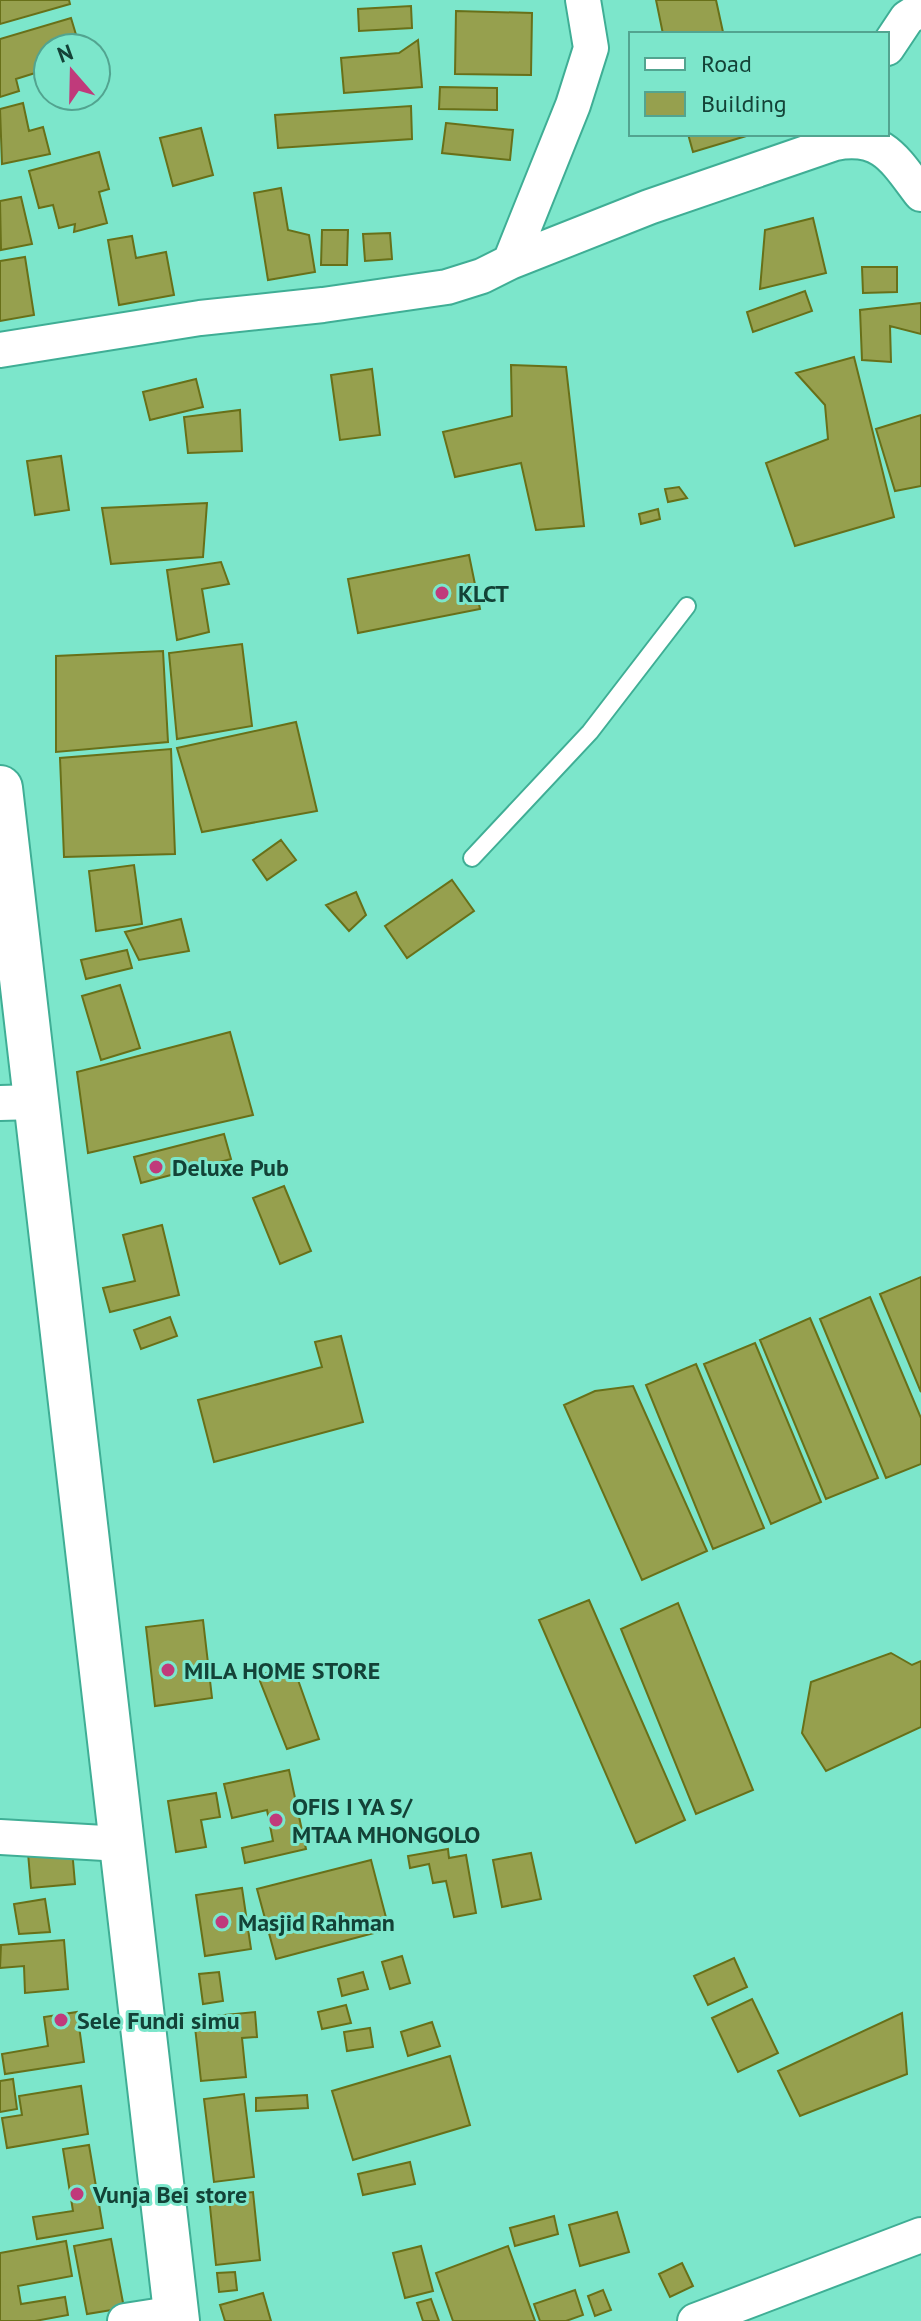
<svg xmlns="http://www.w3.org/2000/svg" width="921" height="2321" viewBox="0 0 921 2321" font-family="'PT Sans',sans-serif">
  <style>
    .building { fill: #96a04e; stroke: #687019; stroke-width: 2 }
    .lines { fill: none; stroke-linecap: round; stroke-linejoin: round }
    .lane-casing { stroke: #3fae95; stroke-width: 20 }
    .street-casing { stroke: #3fae95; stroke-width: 38 }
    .secondary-casing { stroke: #3fae95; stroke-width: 48 }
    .lane { stroke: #fff; stroke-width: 16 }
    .street { stroke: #fff; stroke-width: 34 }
    .secondary { stroke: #fff; stroke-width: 44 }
    .poi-dot { fill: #c03a7b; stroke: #7ce6cb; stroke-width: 3 }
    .labels { text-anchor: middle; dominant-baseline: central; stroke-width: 6; stroke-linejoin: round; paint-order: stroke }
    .poi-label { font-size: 24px; font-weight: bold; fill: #134237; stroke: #7ce6cb; text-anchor: start }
  </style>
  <rect width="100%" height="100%" fill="#7ce6cb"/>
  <path class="building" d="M0,0H69L70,4L0,24Z
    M656,0H716L723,32L663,34Z
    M411,6L412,28L359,31L358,9Z
    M456,11L532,13L531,75L455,74Z
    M71,18L80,48H48V69L16,79L19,91L0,97V39Z
    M418,40L422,87L344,93L341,58L399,53Z
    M440,87L497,88V110L439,109Z
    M23,103L29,131L43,127L50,154L2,164L0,109Z
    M411,106L412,139L278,148L275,115Z
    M446,123L513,130L510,160L442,153Z
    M201,128L213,175L173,186L160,138Z
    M688,134H753L693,152Z
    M99,152L109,189L99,192L107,223L74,232L75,224L59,228L53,205L39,208L29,171Z
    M281,188L288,230L309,235L315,272L268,280L254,193Z
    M21,197L32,244L1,250L0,201Z
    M813,218L826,273L760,289L765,230Z
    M322,230H348L347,265H321Z
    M390,233L392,259L365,261L363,234Z
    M132,236L136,258L166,252L174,295L119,305L108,240Z
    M25,257L34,315L0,321V261Z
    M862,267H897V292L863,293Z
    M805,291L812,311L753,332L747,312Z
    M921,303V334L890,326L891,362L862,360L860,310Z
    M854,357L894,517L795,546L766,463L828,439L825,405L796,373Z
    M511,365L566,367L584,526L536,530L521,463L455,477L443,432L512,416Z
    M372,369L380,435L340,440L331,375Z
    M196,379L203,407L150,420L143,392Z
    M240,410L242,451L188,453L184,417Z
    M921,415V486L895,491L876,429Z
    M61,456L69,510L35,515L27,461Z
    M679,487L687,498L668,502L665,489Z
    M207,503L203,557L111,564L102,508Z
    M658,509L660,519L641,524L639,514Z
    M469,555L480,609L358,633L348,579Z
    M221,562L229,584L202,589L209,632L177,640L167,570Z
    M242,644L252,726L177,739L169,653Z
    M163,651L168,742L56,752V656Z
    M296,722L317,811L202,832L177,748Z
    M171,749L175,854L64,857L60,758Z
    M281,840L296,860L267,880L253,860Z
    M134,865L142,924L96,931L89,871Z
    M452,880L474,911L407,958L385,926Z
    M356,892L366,915L349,931L326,905Z
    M181,919L189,951L139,960L125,932Z
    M127,950L132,968L86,979L81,960Z
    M120,985L140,1048L101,1060L82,996Z
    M230,1032L253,1115L88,1153L77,1072Z
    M224,1134L231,1159L141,1183L134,1157Z
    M284,1186L311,1251L280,1264L253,1198Z
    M162,1225L179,1295L110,1312L103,1288L135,1281L123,1235Z
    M921,1277V1392L880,1294Z
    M870,1297L921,1418V1464L886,1478L820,1319Z
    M170,1317L177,1336L141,1349L134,1330Z
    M810,1318L878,1478L826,1499L760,1340Z
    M341,1336L363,1422L214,1462L198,1400L322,1367L315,1342Z
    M755,1343L821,1502L771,1524L704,1364Z
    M696,1364L764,1528L713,1549L646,1385Z
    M633,1386L707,1551L642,1580L564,1405L595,1391Z
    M589,1600L685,1820L636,1843L539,1620Z
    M678,1603L753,1790L696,1814L621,1629Z
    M203,1620L212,1698L155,1706L146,1627Z
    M891,1653L912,1665L921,1661V1727L826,1771L802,1733L811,1682Z
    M292,1663L319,1739L287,1749L258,1676Z
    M289,1770L306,1849L245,1863L242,1848L273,1841L267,1810L232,1818L224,1784Z
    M216,1793L220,1817L201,1820L206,1847L176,1852L168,1801Z
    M72,1849L75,1884L31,1888L28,1853Z
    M448,1849L449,1858L466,1855L476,1913L454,1917L446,1881L433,1883L429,1864L410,1868L408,1856Z
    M531,1853L541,1899L502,1907L493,1860Z
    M371,1860L389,1929L276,1959L257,1889Z
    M242,1888L251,1949L205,1956L196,1895Z
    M45,1899L50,1932L19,1934L14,1904Z
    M64,1940L68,1989L25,1993L24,1966L0,1968L1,1945Z
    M402,1956L410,1983L390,1989L382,1962Z
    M734,1958L747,1987L708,2005L694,1976Z
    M219,1972L223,2001L203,2004L199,1974Z
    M363,1972L368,1989L342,1996L338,1979Z
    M752,1999L778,2053L738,2072L712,2018Z
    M346,2005L351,2023L322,2029L318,2012Z
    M77,2012L84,2062L5,2074L2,2054L48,2046L44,2017Z
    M255,2012L257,2037L242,2038L246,2077L201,2081L194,2018Z
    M902,2013L907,2074L800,2116L778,2071Z
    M432,2022L440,2046L408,2056L401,2032Z
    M370,2028L373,2047L347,2051L344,2032Z
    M450,2056L470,2125L353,2160L332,2091Z
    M13,2079L17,2109L0,2112V2081Z
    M81,2086L88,2134L7,2148L2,2118L22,2115L19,2096Z
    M244,2094L254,2177L214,2182L204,2099Z
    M307,2095L308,2108L256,2111V2098Z
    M89,2145L103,2228L37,2239L33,2217L73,2211L63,2149Z
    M410,2162L415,2184L363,2195L358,2174Z
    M253,2192L260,2260L216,2265L209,2197Z
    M617,2212L629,2252L580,2266L569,2225Z
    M554,2216L558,2234L515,2246L510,2228Z
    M111,2239L124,2308L87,2314L74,2246Z
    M66,2241L72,2276L18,2286L21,2304L65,2297L68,2315L35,2321H0V2253Z
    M421,2246L433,2291L405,2298L393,2253Z
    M508,2246L535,2321H453L436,2273Z
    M682,2263L693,2286L670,2297L659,2274Z
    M235,2272L237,2290L219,2292L217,2273Z
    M575,2290L583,2315L566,2321H540L534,2304Z
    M603,2290L611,2310L595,2316L588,2296Z
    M263,2293L271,2321H225L220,2305Z
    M431,2299L439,2321H423L417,2303Z"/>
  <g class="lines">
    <defs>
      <path id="lane" d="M472,858L590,732L687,606"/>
      <path id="street" d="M887,48L907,18L921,9
        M510,262L573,105L591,48L583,0
        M0,350L200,318L323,305L447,287L482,276L510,262L649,207L835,143C882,134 895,160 921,194
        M0,1103L36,1102
        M0,1837L122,1844
        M125,2321L176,2313
        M695,2321L921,2235"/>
      <path id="secondary" d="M0,788L177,2321"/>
    </defs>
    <use href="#lane" class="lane-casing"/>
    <use href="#street" class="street-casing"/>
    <use href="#secondary" class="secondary-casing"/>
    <use href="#lane" class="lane"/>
    <use href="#street" class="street"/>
    <use href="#secondary" class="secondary"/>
  </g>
  <g class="poi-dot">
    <circle cx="442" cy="593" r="8"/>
    <circle cx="156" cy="1167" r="8"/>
    <circle cx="168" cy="1670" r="8"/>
    <circle cx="276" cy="1820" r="8"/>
    <circle cx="222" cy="1922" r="8"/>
    <circle cx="61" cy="2020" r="8"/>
    <circle cx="77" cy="2194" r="8"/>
  </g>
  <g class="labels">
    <g class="poi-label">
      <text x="458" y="593">KLCT</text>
      <text x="172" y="1167">Deluxe Pub</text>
      <text x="184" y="1670">MILA HOME STORE</text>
      <text x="292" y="1806">OFIS I YA S/<tspan x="292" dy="28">MTAA MHONGOLO</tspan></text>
      <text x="238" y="1922">Masjid Rahman</text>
      <text x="77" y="2020">Sele Fundi simu</text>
      <text x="93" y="2194">Vunja Bei store</text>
    </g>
  </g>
  <rect x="629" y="32" width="260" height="104" fill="#7ce6cb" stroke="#52a490" stroke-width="2"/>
  <rect x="645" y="58" width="40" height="12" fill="#ffffff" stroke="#52a490" stroke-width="2"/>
  <text x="701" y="72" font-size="24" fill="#134237">Road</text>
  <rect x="645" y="92" width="40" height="24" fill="#96a04e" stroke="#52a490" stroke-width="2"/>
  <text x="701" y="112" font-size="24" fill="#134237">Building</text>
  <g transform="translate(72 72) rotate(340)"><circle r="38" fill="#7ce6cb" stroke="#52a490" stroke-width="2"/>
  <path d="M0-6L14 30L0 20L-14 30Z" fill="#c03a7b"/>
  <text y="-12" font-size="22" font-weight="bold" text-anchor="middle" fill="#134237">N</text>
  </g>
</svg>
